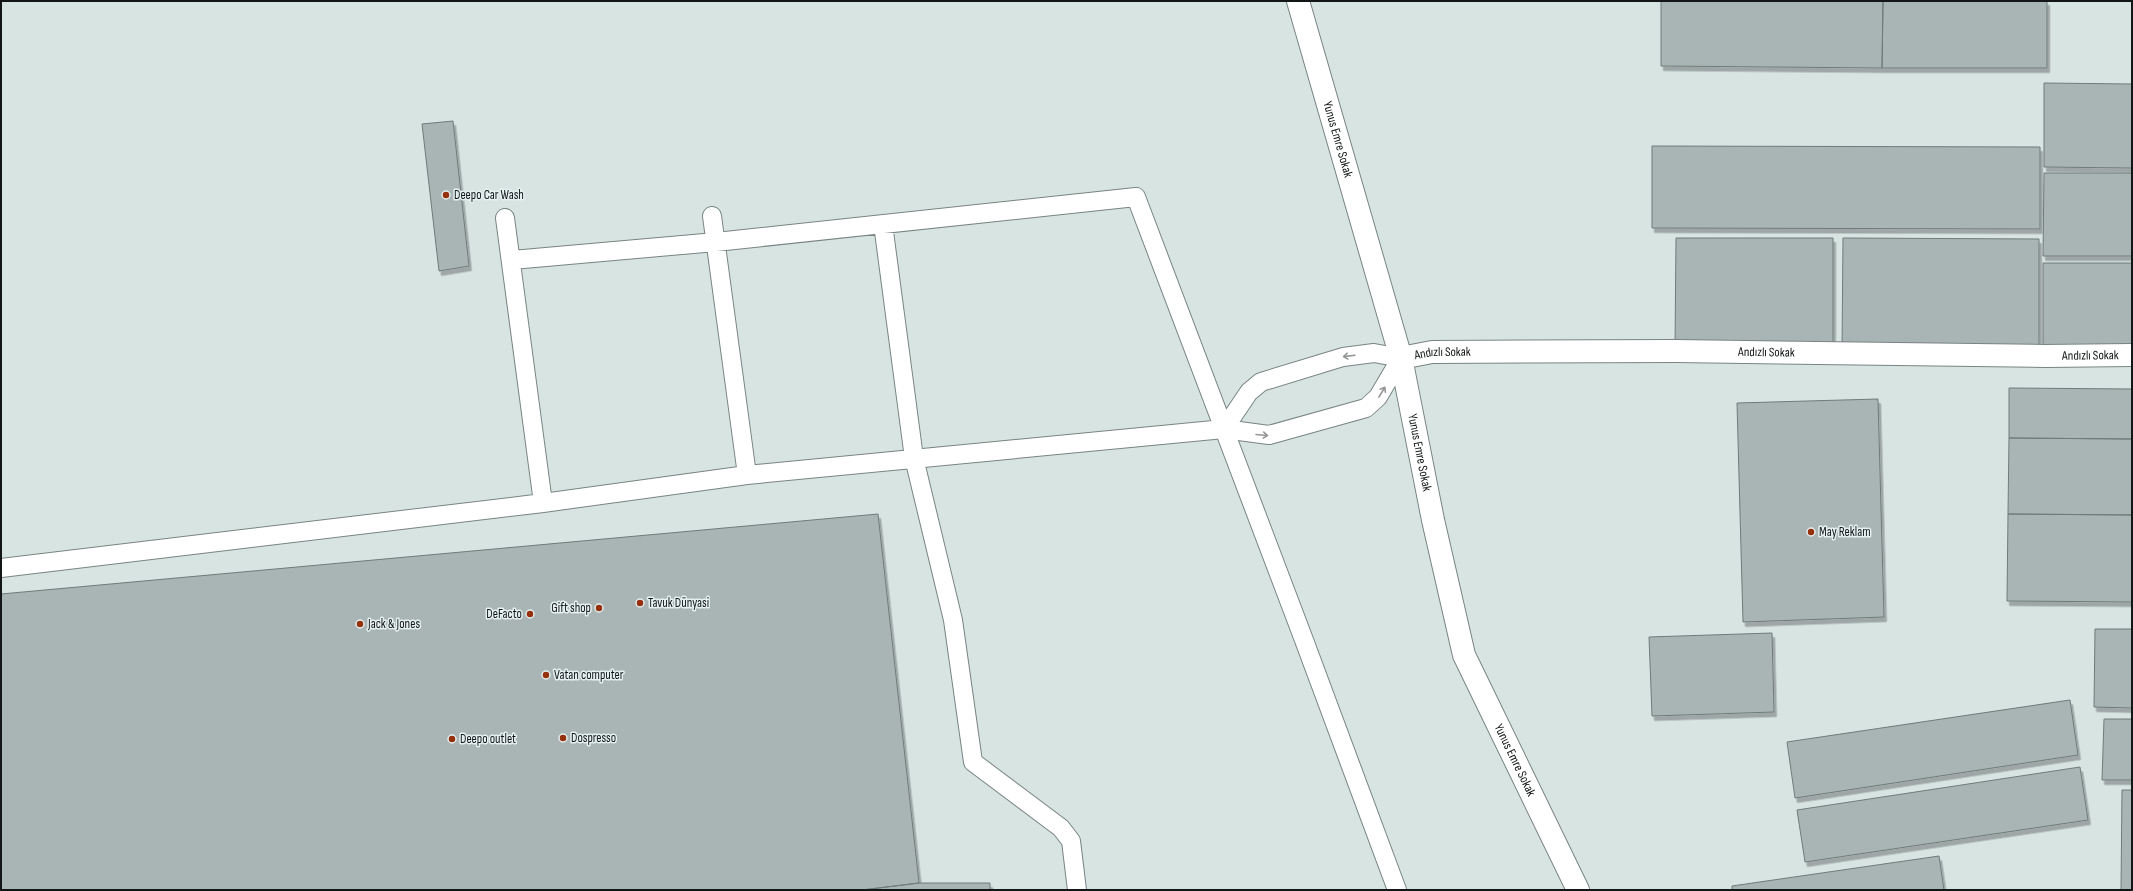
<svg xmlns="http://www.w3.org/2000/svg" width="2133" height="891" viewBox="0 0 2133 891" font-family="'Sofia Sans Condensed',sans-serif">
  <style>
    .building { fill: #a9b5b4; stroke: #6f7b7a; filter: url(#shadow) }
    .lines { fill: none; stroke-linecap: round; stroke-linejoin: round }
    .lane-casing { stroke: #788483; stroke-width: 20 }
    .street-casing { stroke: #788483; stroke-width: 24 }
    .lane { stroke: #fff; stroke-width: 18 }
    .street { stroke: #fff; stroke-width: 22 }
    .oneway { stroke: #949696 }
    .poi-dot { fill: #962f0c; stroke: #e4f1f0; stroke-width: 1.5 }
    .labels { text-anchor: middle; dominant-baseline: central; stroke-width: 3; stroke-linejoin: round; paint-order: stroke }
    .street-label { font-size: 13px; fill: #121616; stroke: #e4f1f0 }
    .poi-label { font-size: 13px; fill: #121616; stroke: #e4f1f0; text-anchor: start }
  </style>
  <defs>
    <filter id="shadow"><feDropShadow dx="2.5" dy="4.5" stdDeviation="0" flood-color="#0004"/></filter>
  </defs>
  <rect width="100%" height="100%" fill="#d7e4e2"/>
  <path class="building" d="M1661,1H1883L1882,68L1661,66Z
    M1883,1H2047V68H1882Z
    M2044,83L2132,84V168L2044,167Z
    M453,121L469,266L439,271L422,124Z
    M1652,146L2040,147V229L1652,228Z
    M2044,173H2132V256H2043Z
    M1676,238H1833V350L1675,349Z
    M1843,238L2039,239V351L1842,350Z
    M2043,263H2132V351H2043Z
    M2009,388L2132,389V439L2009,438Z
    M1878,399L1884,617L1743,622L1737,403Z
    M2009,438L2132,439V515L2008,514Z
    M878,514L919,883L862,890H1V594Z
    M2008,514L2132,515V602L2007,601Z
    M2095,629H2132V708L2094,707Z
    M1772,633L1774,712L1652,716L1649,637Z
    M2070,700L2078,755L1795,798L1787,742Z
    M2104,719H2132V780H2102Z
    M2080,767L2088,820L1805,862L1797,810Z
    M2122,790H2132V890H2121Z
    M1939,856L1944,890H1732V886Z
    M919,883H990V890H862Z"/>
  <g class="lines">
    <defs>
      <path id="lane" d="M712,216L747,475
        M505,218L543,503
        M883,224L914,458L953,620L973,762L1061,828L1071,841L1077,890
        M512,260L716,242L1136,197L1304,640L1397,890
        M1,568L543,503L747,475L1224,429L1269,435L1366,408L1378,397L1401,358L1374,353L1343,357L1261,382L1249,392L1224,429"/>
      <g id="street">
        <path id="s1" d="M1298,1L1401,358L1433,520L1464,655L1578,890"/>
        <path id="s2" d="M1401,358L1432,352L1676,351L2045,356L2132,355"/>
      </g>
    </defs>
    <use href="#lane" class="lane-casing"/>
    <use href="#street" class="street-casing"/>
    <use href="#lane" class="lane"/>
    <use href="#street" class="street"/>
  </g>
  <defs><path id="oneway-shaft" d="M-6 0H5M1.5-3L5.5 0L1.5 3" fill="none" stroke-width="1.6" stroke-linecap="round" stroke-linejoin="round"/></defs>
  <g class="oneway">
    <use href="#oneway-shaft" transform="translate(1349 356) rotate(173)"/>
    <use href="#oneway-shaft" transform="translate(1382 392) rotate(-59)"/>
    <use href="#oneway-shaft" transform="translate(1262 435) rotate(5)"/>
  </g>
  <g class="poi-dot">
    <circle cx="446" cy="195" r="4"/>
    <circle cx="1811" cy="532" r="4"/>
    <circle cx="640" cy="603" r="4"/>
    <circle cx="599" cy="608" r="4"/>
    <circle cx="530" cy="614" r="4"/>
    <circle cx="360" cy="624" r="4"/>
    <circle cx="546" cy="675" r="4"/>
    <circle cx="563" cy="738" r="4"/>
    <circle cx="452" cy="739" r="4"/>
  </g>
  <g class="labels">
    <g class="street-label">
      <text stroke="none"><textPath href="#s1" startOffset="144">Yunus Emre Sokak</textPath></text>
      <text stroke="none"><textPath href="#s2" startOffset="366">Andızlı Sokak</textPath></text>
      <text stroke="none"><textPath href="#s2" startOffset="42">Andızlı Sokak</textPath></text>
      <text stroke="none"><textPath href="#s2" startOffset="690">Andızlı Sokak</textPath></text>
      <text stroke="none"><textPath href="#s1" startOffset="468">Yunus Emre Sokak</textPath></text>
      <text stroke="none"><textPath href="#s1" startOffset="792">Yunus Emre Sokak</textPath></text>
    </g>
    <g class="poi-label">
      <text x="454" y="195">Deepo Car Wash</text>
      <text x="1819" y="532">May Reklam</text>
      <text x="648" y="603">Tavuk Dünyasi</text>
      <text x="591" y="608" text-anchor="end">Gift shop</text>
      <text x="522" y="614" text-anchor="end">DeFacto</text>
      <text x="368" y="624">Jack &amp; Jones</text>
      <text x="554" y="675">Vatan computer</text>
      <text x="571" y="738">Dospresso</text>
      <text x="460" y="739">Deepo outlet</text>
    </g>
  </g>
  <rect width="2133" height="891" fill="none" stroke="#121616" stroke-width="4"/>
</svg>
